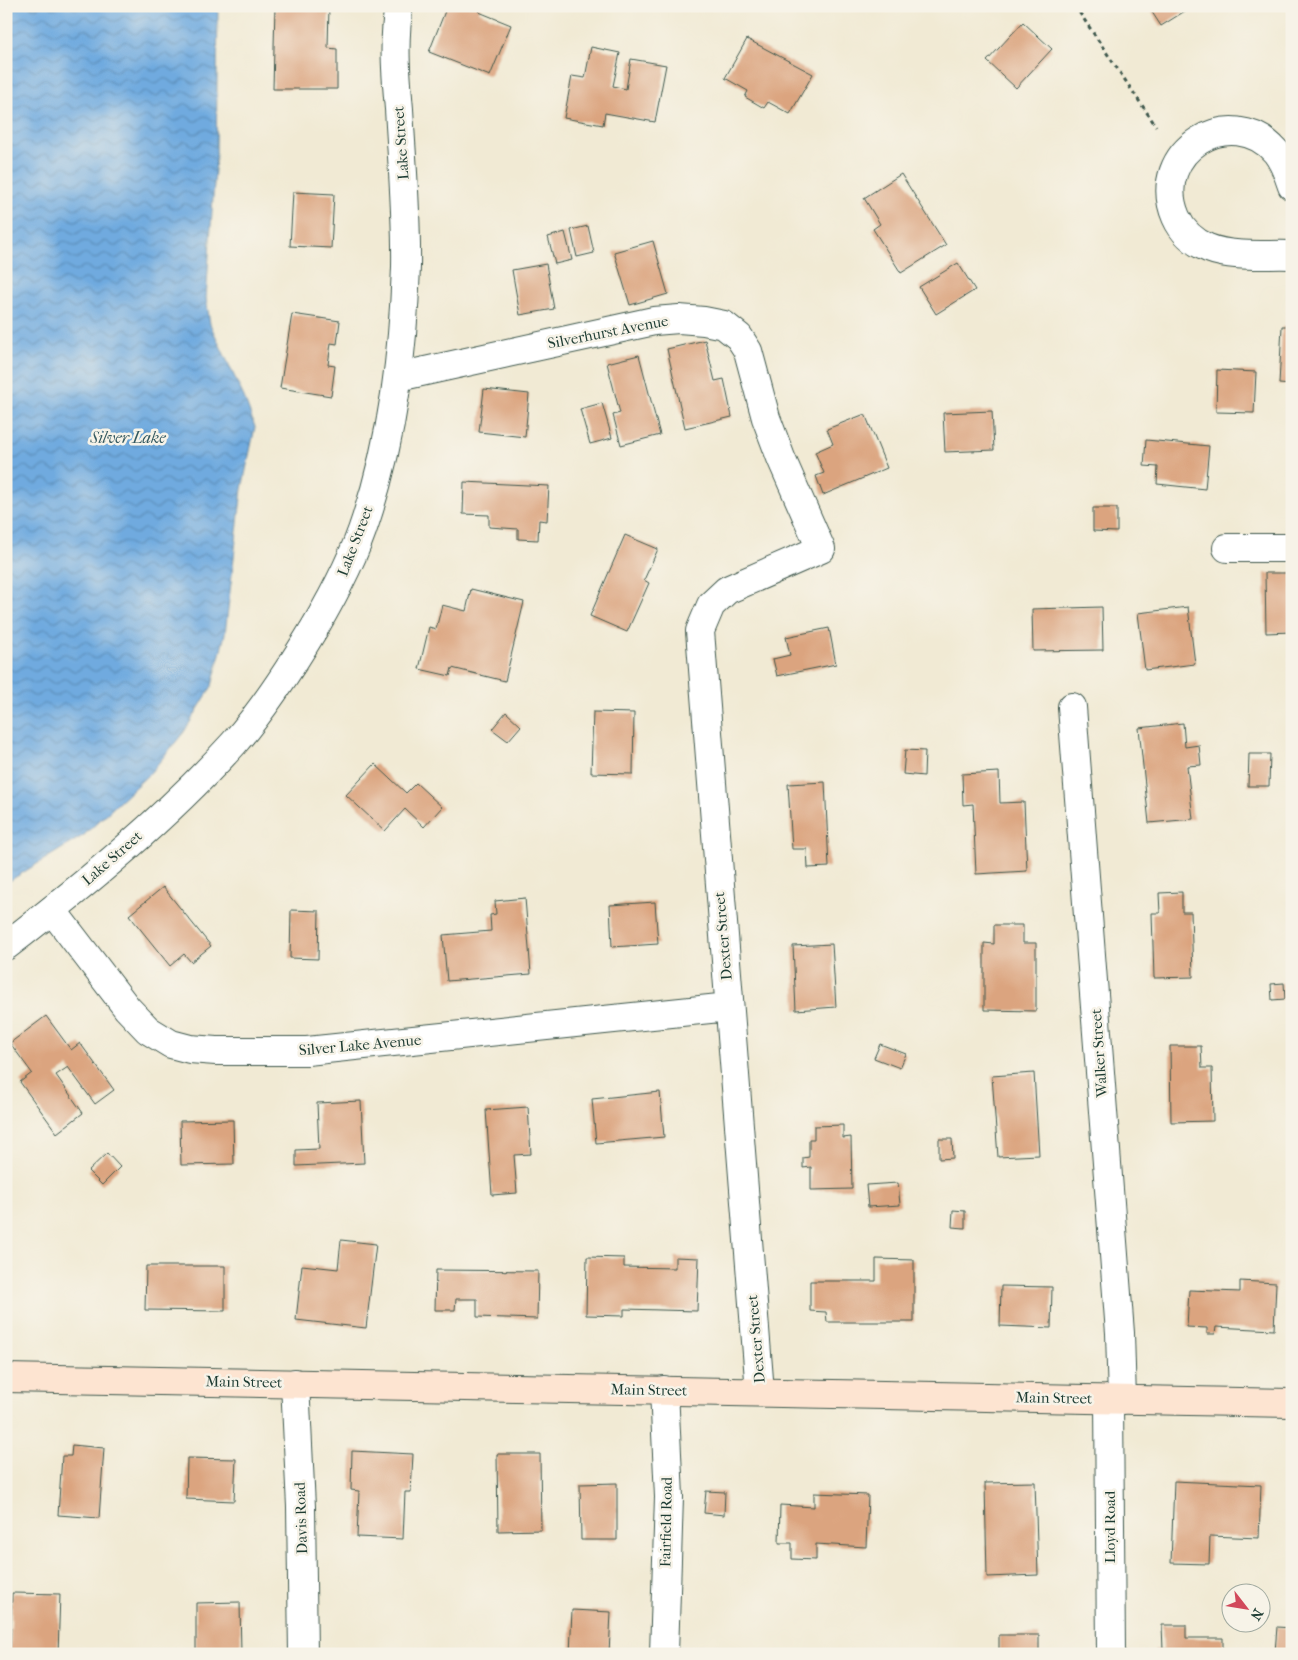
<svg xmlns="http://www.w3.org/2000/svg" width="1298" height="1660" viewBox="0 0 1298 1660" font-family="'IM FELL French Canon',serif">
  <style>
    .water { fill: url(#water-waves); stroke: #47748a }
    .building { fill: #dba47f }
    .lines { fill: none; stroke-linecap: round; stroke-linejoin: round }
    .minor-casing { stroke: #3e574c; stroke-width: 30 }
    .tertiary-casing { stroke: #3e574c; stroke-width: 30 }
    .secondary-casing { stroke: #3e574c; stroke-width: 30 }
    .path { stroke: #3e574c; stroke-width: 3; stroke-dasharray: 4 4; stroke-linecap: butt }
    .minor { stroke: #fff; stroke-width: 28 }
    .tertiary { stroke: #fff; stroke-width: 28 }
    .secondary { stroke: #fde4d1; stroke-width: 28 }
    .labels { text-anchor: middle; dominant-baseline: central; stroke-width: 5; stroke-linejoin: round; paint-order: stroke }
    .street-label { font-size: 15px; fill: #1f3d34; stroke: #f7f3e8 }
    .water-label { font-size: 16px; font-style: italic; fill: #33585f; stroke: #f7f3e8 }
  </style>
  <defs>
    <pattern id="water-waves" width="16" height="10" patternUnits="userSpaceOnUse" patternTransform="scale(1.25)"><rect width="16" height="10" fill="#6faadf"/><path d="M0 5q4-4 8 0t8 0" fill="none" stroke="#5b8cb6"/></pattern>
  </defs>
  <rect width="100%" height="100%" fill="#f7f3e8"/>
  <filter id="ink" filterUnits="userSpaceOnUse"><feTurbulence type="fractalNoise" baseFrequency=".02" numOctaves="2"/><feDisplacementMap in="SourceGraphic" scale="10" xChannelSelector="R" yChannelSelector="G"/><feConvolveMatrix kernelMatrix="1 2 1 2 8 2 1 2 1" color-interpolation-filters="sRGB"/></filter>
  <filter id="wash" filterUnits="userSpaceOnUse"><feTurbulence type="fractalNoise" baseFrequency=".0096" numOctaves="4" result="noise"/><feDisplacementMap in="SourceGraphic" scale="20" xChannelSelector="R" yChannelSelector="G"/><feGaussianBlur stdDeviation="1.12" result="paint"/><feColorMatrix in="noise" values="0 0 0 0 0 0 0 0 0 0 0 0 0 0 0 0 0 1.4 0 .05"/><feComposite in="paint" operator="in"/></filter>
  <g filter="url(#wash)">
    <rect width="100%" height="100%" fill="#f1ead4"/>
    <path class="water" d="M6,6H218L216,155L206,298L210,324L244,397L255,427L242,489L225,634L212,686L184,732L151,772L84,835L6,883Z"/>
    <g id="blocks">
      <path class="building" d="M275,6H329L328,48L337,49V89H273Z
        M447,6H481L479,12L511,25L490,76L429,52Z
        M1148,6H1193L1161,26Z
        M1023,22L1052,49L1016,88L987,61Z
        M747,39L813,74L790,114L768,102L764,108L745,97L748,91L725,78Z
        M591,47L620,53L613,86L626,89L631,59L666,65L655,122L605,113L603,125L564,118L572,76L585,78Z
        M901,174L946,245L901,273L873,229L880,224L864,198Z
        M293,192L334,194L331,248L290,246Z
        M588,226L594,253L577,257L571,230Z
        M565,232L572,260L555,264L548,237Z
        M653,241L668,294L630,305L614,252Z
        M958,263L975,290L936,314L919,287Z
        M546,264L554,309L520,315L512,270Z
        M292,314L340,321L337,344L331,343L328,365L335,366L331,396L280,388Z
        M1282,326H1292V385L1279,384Z
        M705,340L715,381L724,379L732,417L685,428L667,349Z
        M639,355L660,435L621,445L613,415L620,413L607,363Z
        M1217,370L1256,372L1254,413L1216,412Z
        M484,389L529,394L525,437L479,432Z
        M602,403L612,438L590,444L580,409Z
        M992,411L994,450L945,452L943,413Z
        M865,414L887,468L823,495L816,476L824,473L815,452L833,444L827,429Z
        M1146,440L1209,446L1205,489L1157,484L1158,467L1144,466Z
        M464,482L549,486L547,521L539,520L538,540L518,539V529L489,527V515L463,514Z
        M1093,508H1117V532L1093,531Z
        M625,535L658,549L644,580L649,583L627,632L590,616Z
        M1265,573H1292V632L1266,633Z
        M471,589L524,602L505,681L452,668L450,676L419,669L429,627L436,629L442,605L466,611Z
        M1102,607L1103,650L1033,651L1032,609Z
        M1188,607L1195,664L1145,670L1138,613Z
        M829,628L836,664L777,676L773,659L790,655L786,637Z
        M506,712L521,726L508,741L492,729Z
        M593,712L634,713L633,774L591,773Z
        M1183,723L1185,747L1199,745L1201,765L1187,766L1193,819L1149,823L1139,728Z
        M905,750L925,751L924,776L903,774Z
        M1249,754H1270L1269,786H1248Z
        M375,764L406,793L416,783L442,807L424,827L405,809L385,831L346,795Z
        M999,772L1000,803L1024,802L1027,871L976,874L973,804L963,805L962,774Z
        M825,782L829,867L808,868L807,849H792L788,784Z
        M163,887L211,946L191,962L184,954L170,966L129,915Z
        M1182,892V912H1191L1193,977L1154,978L1152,913H1160L1159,893Z
        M525,898L531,974L447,981L443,935L491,931L490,915L496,914L495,901Z
        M655,902L658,944L612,947L610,905Z
        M291,910L319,911L318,959L290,958Z
        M994,925H1023V943H1036V1011L984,1010V943L994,944Z
        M832,944L836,1007L796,1010L793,946Z
        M1284,983L1285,999L1272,1000L1271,984Z
        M46,1016L71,1050L80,1043L114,1090L95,1104L68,1067L56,1075L83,1113L57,1133L20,1082L32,1073L10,1043Z
        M880,1044L906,1054L900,1068L874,1058Z
        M1170,1046H1201L1202,1068H1212L1213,1121L1171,1122Z
        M1034,1073L1039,1155L998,1157L992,1076Z
        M660,1092L664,1137L596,1143L592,1099Z
        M361,1101L364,1163L296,1166V1150L319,1149L317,1103Z
        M528,1107L531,1154L514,1155L517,1193L492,1195L486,1110Z
        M233,1120L234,1164L181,1165L180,1121Z
        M843,1125V1138L851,1137L852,1189L811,1190V1167L803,1168V1158L809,1157V1139H814V1126Z
        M939,1139H952L953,1158L939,1159Z
        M107,1153L120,1167L102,1185L88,1171Z
        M898,1183L900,1205L868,1207L866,1185Z
        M953,1210L965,1211V1228L952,1227Z
        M341,1240L376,1244L366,1328L296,1320L302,1265L338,1269Z
        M587,1257L624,1258V1267L675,1268V1257L699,1258L697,1311L624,1309V1316L586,1315Z
        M876,1259L914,1260V1322H827L826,1312L810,1311V1281H876Z
        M146,1266H225V1311L145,1310Z
        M436,1270L538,1271L537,1319L477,1317V1299H456L455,1310H435Z
        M1240,1281L1276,1283L1274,1330L1216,1327L1215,1334H1207V1328L1187,1327L1189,1290L1240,1292Z
        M1001,1286L1052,1287L1051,1328L1000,1326Z
        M72,1445L104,1448L99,1518L58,1515L62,1456H71Z
        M352,1451L413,1454L411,1492H405L403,1539L357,1537L359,1491L351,1490Z
        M497,1454H540L541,1530L498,1531Z
        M187,1458L236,1459L234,1501L186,1499Z
        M1174,1481L1261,1485L1259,1538L1210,1536L1209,1564L1171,1563Z
        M1035,1482L1038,1575L987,1577L985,1483Z
        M617,1483V1540H581L580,1484Z
        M706,1491L725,1492L724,1515L704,1513Z
        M814,1493L868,1495L866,1547L816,1544V1560L792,1559V1543H779L780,1505L814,1507Z
        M12,1593L60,1594L58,1654H10Z
        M240,1602L241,1654H196V1603Z
        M572,1610L611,1612L609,1654H570Z
        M1162,1625H1186V1638H1223V1654H1155V1650H1163Z
        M1277,1627L1292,1628L1289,1653L1275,1652Z
        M999,1635H1039V1654H999Z"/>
    </g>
  </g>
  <g filter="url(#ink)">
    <use href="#blocks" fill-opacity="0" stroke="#3e574c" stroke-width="1"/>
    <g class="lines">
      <defs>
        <path id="minor" d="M1292,186C1288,174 1284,162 1276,152C1232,101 1148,151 1176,217C1182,231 1194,242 1208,248C1233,258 1266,254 1292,255
          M398,377L654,321L679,319L704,321L724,325L739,337L748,351L766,418L781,458L821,549L727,590L711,605L700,631L760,1392
          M1227,548H1292
          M1072,707L1120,1333L1122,1400
          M52,910L127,1008L148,1030L171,1044L190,1049L216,1051H307L729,1007
          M295,1383L301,1507L303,1654
          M1109,1399L1111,1654
          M664,1654L669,1497L664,1390"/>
        <path id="tertiary" d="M6,946C86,884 166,818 234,743C265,708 291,667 315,627C335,593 354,557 366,519C393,437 403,353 406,267C407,215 402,162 399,109C396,75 393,40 399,6"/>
        <path id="secondary" d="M6,1378L1292,1403"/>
      </defs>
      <use href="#minor" class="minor-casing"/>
      <use href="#tertiary" class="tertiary-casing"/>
      <use href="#secondary" class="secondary-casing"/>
      <path class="path" d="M1075,6L1156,126"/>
      <use href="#minor" class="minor"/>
      <use href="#tertiary" class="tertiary"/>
      <use href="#secondary" class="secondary"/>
    </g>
  </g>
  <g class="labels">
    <g class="street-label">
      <text transform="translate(401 143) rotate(-94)">Lake Street</text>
      <text transform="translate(608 332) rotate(-11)">Silverhurst Avenue</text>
      <text transform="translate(355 541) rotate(-69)">Lake Street</text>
      <text transform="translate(112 858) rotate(-41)">Lake Street</text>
      <text transform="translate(723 936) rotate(-95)">Dexter Street</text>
      <text transform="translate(360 1045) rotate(-5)">Silver Lake Avenue</text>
      <text transform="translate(1099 1053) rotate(-94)">Walker Street</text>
      <text transform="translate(756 1339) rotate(-95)">Dexter Street</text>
      <text transform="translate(244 1382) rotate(1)">Main Street</text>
      <text transform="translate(649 1390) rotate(1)">Main Street</text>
      <text transform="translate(1054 1398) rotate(1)">Main Street</text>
      <text transform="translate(301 1518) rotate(-92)">Davis Road</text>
      <text transform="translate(666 1522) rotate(-89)">Fairfield Road</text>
      <text transform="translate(1110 1527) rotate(-90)">Lloyd Road</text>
    </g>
    <g class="water-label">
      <text x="128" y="437">Silver Lake</text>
    </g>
  </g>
  <rect width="1298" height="1660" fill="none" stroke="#f7f3e8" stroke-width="25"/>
  <g transform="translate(1246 1608) rotate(121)"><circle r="24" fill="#f7f3e8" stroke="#a1aaa0"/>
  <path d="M0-4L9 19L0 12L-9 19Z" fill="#d1495b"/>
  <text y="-8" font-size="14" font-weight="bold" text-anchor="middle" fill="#1f3d34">N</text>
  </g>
</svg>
